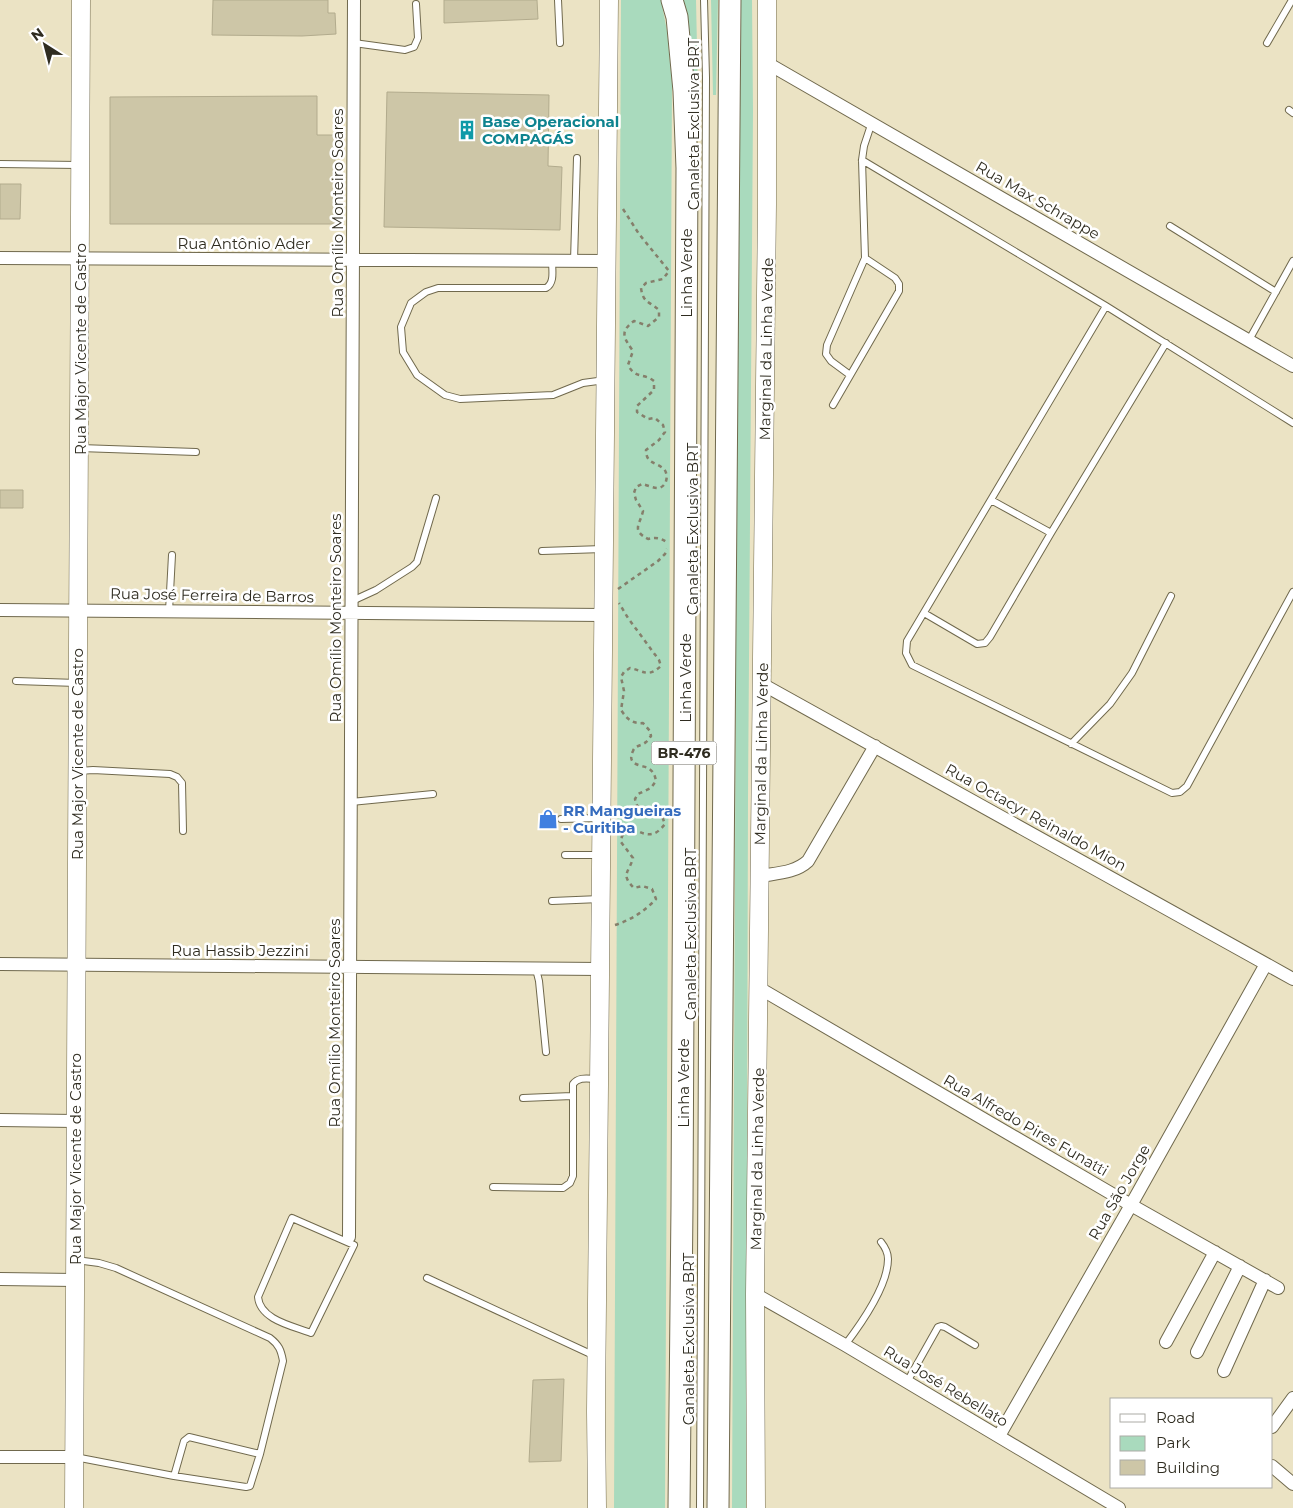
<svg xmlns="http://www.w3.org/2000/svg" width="1293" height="1508" viewBox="0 0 1293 1508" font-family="Montserrat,sans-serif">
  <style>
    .green { fill: #a9dabd }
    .building { fill: #cdc6a7; stroke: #b2ab8d }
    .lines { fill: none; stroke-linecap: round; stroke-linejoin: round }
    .lane-casing { stroke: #70694d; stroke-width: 8 }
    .street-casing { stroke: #70694d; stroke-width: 14 }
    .secondary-casing { stroke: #70694d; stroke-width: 19 }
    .highway-casing { stroke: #70694d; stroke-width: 23 }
    .path { stroke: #857f6b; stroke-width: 2.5; stroke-dasharray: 4 4; stroke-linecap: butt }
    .lane { stroke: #fff; stroke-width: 6 }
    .street { stroke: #fff; stroke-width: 12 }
    .secondary { stroke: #fff; stroke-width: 18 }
    .highway { stroke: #fff; stroke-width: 21 }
    .labels { text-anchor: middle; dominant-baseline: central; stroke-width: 5; stroke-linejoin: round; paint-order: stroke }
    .shield { fill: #fff; stroke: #6d6b63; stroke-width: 1 }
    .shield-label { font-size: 14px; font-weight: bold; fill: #2f2c20 }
    .culture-label { font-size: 15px; font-weight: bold; fill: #0d838f; stroke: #fff; text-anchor: start }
    .street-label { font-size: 15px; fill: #2f2c20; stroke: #fff }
    .shop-label { font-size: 15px; font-weight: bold; fill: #366cbe; stroke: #fff; text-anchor: start }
  </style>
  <rect width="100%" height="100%" fill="#ebe3c4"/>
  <path class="green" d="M621,0H661L667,31L672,84L665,1508H614Z
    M683,0H696L698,95H695Z
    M711,0H718L716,95H713Z
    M739,0H752L753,111L748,798L746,1508H732Z"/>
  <path class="building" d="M213,0H328V13H335L336,34L302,36L212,35Z
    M444,0H537L538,19L444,23Z
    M387,92L549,95L548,166L562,167L560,230L384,227Z
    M317,96V135H335V224H110V97Z
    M0,184H21L20,219H0Z
    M0,490H23V508H0Z
    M564,1379L561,1461L529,1462L533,1380Z"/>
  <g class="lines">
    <defs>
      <path id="lane" d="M558,0L560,43
        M354,43L405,50L414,47L418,38L416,4
        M1267,43L1292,0
        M1289,110L1293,113
        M862,160L1106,306L1293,423
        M0,164L79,165
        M1170,226L1276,292
        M552,261C552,270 555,283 546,288H438L426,292L411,303L401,327L403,352L417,375L445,395L460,399L553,395L583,383L605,380
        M574,261L577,158
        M1106,306L907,641L906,653L912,665L1172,793L1180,792L1187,786L1293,592
        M1249,340L1293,261
        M850,375L831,361L826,354L827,345L865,258L862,160L864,146L872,122
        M833,405L899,291V284L895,278L865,258
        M80,448L196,452
        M991,500L1051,533
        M542,551L603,549
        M352,601L376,590L412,567L417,562L436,498
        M169,611L172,555
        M924,613L977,644L985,643L990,637L1051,533L1166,343
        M16,681L77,683
        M1071,744L1110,704L1132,673L1171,596
        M79,771L93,770L170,774L177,777L182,783L183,831
        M351,802L433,794
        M561,819L601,818
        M565,855H600
        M552,901L600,899
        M536,969L539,981L546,1052
        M523,1098L572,1096
        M493,1187L563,1188L570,1183L573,1176V1084C579,1076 589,1079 598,1079
        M292,1218L354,1245L311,1333C293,1326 260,1320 258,1297Z
        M427,1278L595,1356
        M845,1345C861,1324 888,1285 888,1259C888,1252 885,1247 881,1242
        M907,1382L938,1327L941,1326L945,1327L975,1345
        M75,1457L174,1476L246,1487L250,1486L260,1454L283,1361C281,1350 279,1345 270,1338L116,1268L99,1263L76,1260
        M174,1476L184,1441L189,1437L260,1454
        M700,1508L706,77L704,0"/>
      <path id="street" d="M767,63L1293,366
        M0,258L607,261
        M0,610L604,615
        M762,684L1293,979
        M760,876C777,873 795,873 808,861L875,746
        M0,964L601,969
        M759,988L1131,1205L1278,1288
        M0,1120L75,1121
        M349,1237L354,0
        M0,1279L75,1280
        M755,1294L845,1345L1119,1508
        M1166,1342L1215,1252
        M1197,1352L1240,1266
        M1224,1371L1265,1280
        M1272,1427L1293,1398
        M999,1436L1131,1205L1266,964
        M0,1457H74
        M1272,1466L1293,1484"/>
      <path id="secondary" d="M74,1508L81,0
        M597,1508L596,1411L609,0
        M756,1508L755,1294L767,204V0"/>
      <path id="highway" d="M672,0L677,17L684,91L687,168L682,1205L679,1508
        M718,1508L730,0"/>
    </defs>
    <use href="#lane" class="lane-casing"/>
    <use href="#street" class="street-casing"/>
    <use href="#secondary" class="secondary-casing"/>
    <use href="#highway" class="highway-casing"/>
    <path class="path" d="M623,209L639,234L669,271L663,279L646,283L641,288C643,303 649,301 659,310V317L648,326L634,321C619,332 624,338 633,351L628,365C635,379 644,373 654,381V390L637,406V412L648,419L655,418L663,425L665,432L659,440L646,450C646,464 656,462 664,469C669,475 667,487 658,488C653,488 647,485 642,484L636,487L634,493L636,500L643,511C640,525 631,530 648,539C656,537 661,538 668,543
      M618,589L658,561L665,554L667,549
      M615,925C631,920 645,911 656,899L652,889L642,886L634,888C620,874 629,873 633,858L621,842L622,836L633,828C647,837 655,837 665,824L661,814C648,811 639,817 635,799L638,794L651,788L656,781C655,775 653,771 648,768C641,765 626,765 633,751C635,745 642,746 646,742C648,741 649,738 651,736L650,731L643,723C632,724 627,719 621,710L624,691L621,677L624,672L630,668C644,671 648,678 661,666L659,660L628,618L619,603"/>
    <use href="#lane" class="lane"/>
    <use href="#street" class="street"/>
    <use href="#secondary" class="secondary"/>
    <use href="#highway" class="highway"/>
  </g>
  <defs>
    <symbol id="building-bare" viewBox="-9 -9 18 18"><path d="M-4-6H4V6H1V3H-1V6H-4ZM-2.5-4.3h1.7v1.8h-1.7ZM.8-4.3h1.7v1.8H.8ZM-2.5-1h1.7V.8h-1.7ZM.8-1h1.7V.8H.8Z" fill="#0f9aa8" stroke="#fff" stroke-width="2.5" paint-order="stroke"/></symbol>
    <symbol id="shop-bare" viewBox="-9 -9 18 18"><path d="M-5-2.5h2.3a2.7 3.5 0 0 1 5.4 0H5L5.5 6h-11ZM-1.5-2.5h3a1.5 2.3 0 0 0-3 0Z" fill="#3f7fe0" stroke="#fff" stroke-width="2.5" paint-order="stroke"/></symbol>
  </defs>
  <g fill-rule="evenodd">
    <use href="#building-bare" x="453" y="116" width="28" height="28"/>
    <use href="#shop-bare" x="534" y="805" width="28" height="28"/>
  </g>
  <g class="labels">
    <rect class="shield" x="651.5" y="741.5" width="65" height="23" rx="4"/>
    <g class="shield-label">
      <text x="684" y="753">BR-476</text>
    </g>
    <g class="culture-label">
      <text x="482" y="121">Base Operacional<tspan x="482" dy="17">COMPAGÁS</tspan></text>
    </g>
    <g class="street-label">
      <text transform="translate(693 124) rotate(-90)">Canaleta Exclusiva BRT</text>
      <text transform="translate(1038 200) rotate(30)">Rua Max Schrappe</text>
      <text transform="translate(337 213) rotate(-90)">Rua Omílio Monteiro Soares</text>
      <text x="244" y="243">Rua Antônio Ader</text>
      <text transform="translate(686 273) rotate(-90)">Linha Verde</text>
      <text transform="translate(80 349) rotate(-90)">Rua Major Vicente de Castro</text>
      <text transform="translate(766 349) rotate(-89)">Marginal da Linha Verde</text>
      <text transform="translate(692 529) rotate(-90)">Canaleta Exclusiva BRT</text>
      <text transform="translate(212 595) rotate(1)">Rua José Ferreira de Barros</text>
      <text transform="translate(335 618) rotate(-90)">Rua Omílio Monteiro Soares</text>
      <text transform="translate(685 678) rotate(-90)">Linha Verde</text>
      <text transform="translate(77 754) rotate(-90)">Rua Major Vicente de Castro</text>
      <text transform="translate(761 754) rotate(-89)">Marginal da Linha Verde</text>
      <text transform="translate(1036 817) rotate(29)">Rua Octacyr Reinaldo Mion</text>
      <text transform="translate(690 934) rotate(-90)">Canaleta Exclusiva BRT</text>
      <text x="240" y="950">Rua Hassib Jezzini</text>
      <text transform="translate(334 1023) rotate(-90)">Rua Omílio Monteiro Soares</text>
      <text transform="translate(683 1083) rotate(-90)">Linha Verde</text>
      <text transform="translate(1026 1125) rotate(30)">Rua Alfredo Pires Funatti</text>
      <text transform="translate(75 1159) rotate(-90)">Rua Major Vicente de Castro</text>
      <text transform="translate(757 1159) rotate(-89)">Marginal da Linha Verde</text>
      <text transform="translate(1119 1192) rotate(-60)">Rua São Jorge</text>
      <text transform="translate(688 1339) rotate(-90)">Canaleta Exclusiva BRT</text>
      <text transform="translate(946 1386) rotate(31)">Rua José Rebellato</text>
    </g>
    <g class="shop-label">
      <text x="563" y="810">RR Mangueiras<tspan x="563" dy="17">- Curitiba</tspan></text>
    </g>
  </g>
  <rect x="1110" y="1398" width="162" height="90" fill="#ffffff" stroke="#acaba6"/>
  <rect x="1120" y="1414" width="25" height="8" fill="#ffffff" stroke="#acaba6"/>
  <text x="1156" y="1423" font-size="15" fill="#2f2c20">Road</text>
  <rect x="1120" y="1436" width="25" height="15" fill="#a9dabd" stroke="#acaba6"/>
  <text x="1156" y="1448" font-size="15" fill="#2f2c20">Park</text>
  <rect x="1120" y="1460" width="25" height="15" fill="#cdc6a7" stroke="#acaba6"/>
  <text x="1156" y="1473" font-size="15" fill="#2f2c20">Building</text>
  <g transform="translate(45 45) rotate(324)" stroke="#ffffff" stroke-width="4" paint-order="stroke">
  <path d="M0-4L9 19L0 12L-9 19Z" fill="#2f2c20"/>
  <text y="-8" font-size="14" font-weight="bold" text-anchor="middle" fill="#2f2c20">N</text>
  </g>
</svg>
